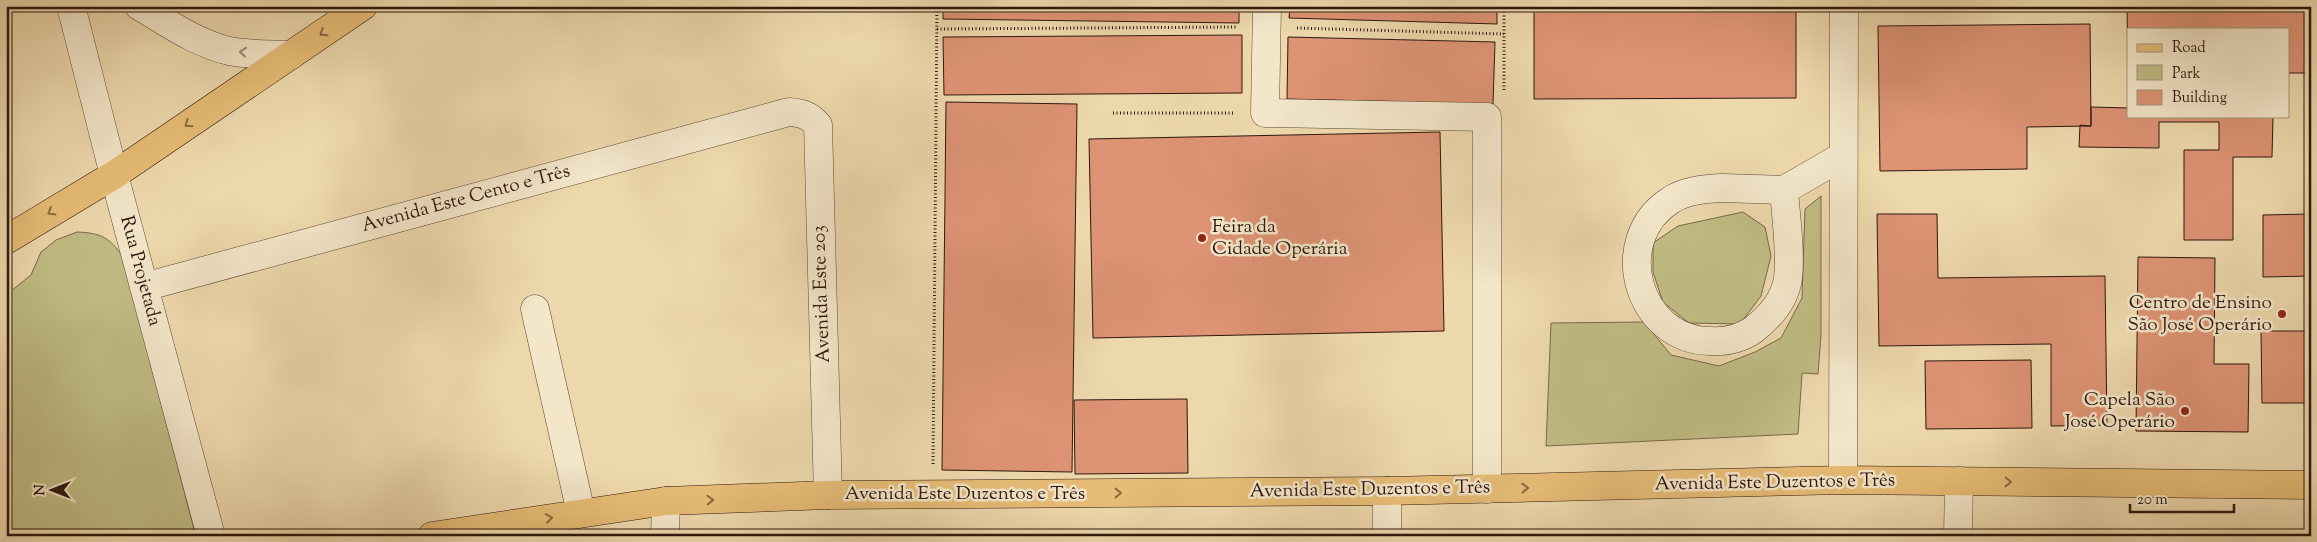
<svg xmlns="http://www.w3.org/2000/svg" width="2317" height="542" viewBox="0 0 2317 542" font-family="'Sorts Mill Goudy',serif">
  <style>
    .green { fill: #c0bc84; stroke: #776a49 }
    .building { fill: #dd9374; stroke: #2e170e }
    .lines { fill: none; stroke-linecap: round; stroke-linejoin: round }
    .minor-casing { stroke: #5e4736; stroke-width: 29 }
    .major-casing { stroke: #2e170e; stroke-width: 29 }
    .path { stroke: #2e170e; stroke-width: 3; stroke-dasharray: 1 2.5; stroke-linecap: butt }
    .minor { stroke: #f3e6c9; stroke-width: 28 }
    .major { stroke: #e6bc76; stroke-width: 28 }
    .oneway { stroke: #8a6a42 }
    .oneway2 { stroke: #9a8975 }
    .poi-dot { fill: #8f2418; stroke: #f3e6c9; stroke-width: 2 }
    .labels { text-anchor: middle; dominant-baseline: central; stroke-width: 5; stroke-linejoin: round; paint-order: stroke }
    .street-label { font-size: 19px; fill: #2e170e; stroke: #f3e6c9 }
    .poi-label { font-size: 19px; fill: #2e170e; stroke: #f3e6c9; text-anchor: end }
  </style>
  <rect width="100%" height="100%" fill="#edd8ac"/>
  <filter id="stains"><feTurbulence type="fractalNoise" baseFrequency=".004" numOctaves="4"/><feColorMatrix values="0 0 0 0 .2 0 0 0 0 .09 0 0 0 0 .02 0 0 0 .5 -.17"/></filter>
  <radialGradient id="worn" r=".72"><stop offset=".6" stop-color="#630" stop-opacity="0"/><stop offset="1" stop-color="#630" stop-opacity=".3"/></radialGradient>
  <path class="green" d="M1821,196V335L1818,374L1802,373L1798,434L1546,446L1551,323L1644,322L1671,355L1719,366L1755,352L1781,338L1802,298L1805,209Z
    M1743,212L1765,227L1771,256L1761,296L1740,324L1689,323L1663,302L1653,272V243L1678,226Z
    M77,232C101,233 109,237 123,257L194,529L192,536H6V295L31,275L41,252L56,240Z"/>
  <path class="building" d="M943,6H1239V23L943,19Z
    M1290,6H1497V24L1289,18Z
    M1534,6H1796V98L1534,99Z
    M1987,6H2068V7L1987,8Z
    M2127,6H2306V73H2288V29H2128V74Z
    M2090,24L2091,126L2027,127V169L1880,171L1878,26Z
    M1242,35V93L944,95L943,37Z
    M1288,37L1495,42L1493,104L1287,99Z
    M946,102L1077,104L1072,472L942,470Z
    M2091,107L2128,108V116H2273L2272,157H2233V240H2184V150H2219V122H2159V148L2079,147L2080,125L2091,126Z
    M1440,132L1444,331L1093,338L1089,139Z
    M1877,214H1937L1938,278L2105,276L2107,425L2051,426V344L1879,346Z
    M2311,214V276L2263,277V215Z
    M2138,257L2215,258L2214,364H2249L2248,432L2136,431Z
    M2261,331H2311V403H2262Z
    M2031,360L2032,428L1926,429L1925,361Z
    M1187,399L1188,473L1075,474L1074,400Z"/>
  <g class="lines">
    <defs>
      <path id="minor" d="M71,6L114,175L211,536
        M139,6C168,23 196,43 229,51C249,55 271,54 291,55
        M1267,6L1265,113L1487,117V489
        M1722,188L1784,190C1786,219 1791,250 1788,278C1785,300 1770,317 1753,330C1740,339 1725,342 1710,341C1637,340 1609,239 1671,200C1686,190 1705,189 1722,188Z
        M1784,190L1843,156
        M144,287L789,112C802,113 809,115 818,125L828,495
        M535,309L581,513
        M1843,480L1844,6
        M665,536L666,501
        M1387,536V491
        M1958,536L1959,481"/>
      <path id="major" d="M6,240L114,175L363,6
        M432,536L666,501L828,495L1387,491L1843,480L2311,485"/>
    </defs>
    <use href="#minor" class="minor-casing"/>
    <use href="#major" class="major-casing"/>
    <path class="path" d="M1297,28L1504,34
      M937,29L1236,27
      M1504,90V6
      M1113,113H1235
      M933,464L937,6"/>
    <use href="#minor" class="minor"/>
    <use href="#major" class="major"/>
  </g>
  <defs><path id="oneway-chevron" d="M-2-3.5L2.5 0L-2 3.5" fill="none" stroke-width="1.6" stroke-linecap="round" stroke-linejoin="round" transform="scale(1.25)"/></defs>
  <g class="oneway">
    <use href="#oneway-chevron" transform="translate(323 33) rotate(146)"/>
    <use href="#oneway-chevron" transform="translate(188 124) rotate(146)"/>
    <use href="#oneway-chevron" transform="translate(51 212) rotate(149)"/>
    <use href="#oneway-chevron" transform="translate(2008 482) rotate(1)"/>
    <use href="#oneway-chevron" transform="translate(1525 488) rotate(-1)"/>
    <use href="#oneway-chevron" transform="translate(1118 493)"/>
    <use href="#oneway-chevron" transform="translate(710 500) rotate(-2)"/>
    <use href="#oneway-chevron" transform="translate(549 518) rotate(-8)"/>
  </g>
  <use class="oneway2" href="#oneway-chevron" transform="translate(243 52) rotate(-174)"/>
  <g class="poi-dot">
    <circle cx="1202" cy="238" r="5"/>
    <circle cx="2282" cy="314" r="5"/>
    <circle cx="2185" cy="411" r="5"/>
  </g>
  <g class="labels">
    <g class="street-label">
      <text transform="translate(466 199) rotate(-15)">Avenida Este Cento e Três</text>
      <text transform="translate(140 271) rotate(75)">Rua Projetada</text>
      <text transform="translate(822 294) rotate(-92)">Avenida Este 203</text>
      <text transform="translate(1775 483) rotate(-1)">Avenida Este Duzentos e Três</text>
      <text transform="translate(1370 490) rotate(-1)">Avenida Este Duzentos e Três</text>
      <text x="965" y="494">Avenida Este Duzentos e Três</text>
    </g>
    <g class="poi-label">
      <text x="1212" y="227" text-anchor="start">Feira da<tspan x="1212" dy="22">Cidade Operária</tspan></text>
      <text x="2272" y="303">Centro de Ensino<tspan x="2272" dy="22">São José Operário</tspan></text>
      <text x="2175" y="400">Capela São<tspan x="2175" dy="22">José Operário</tspan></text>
    </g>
  </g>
  <rect width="2317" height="542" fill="none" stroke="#edd8ac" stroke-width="25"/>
  <rect x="8" y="8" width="2302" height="527" fill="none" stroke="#2e170e" stroke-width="2.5"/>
  <rect x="12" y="12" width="2292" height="517" fill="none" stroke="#2e170e"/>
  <rect x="2127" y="28" width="162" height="90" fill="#f3e6c9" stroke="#a4937e"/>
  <rect x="2137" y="44" width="25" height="8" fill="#e6bc76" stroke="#a4937e"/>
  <text x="2172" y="52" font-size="15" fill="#2e170e">Road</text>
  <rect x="2137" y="65" width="25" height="15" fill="#c0bc84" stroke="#a4937e"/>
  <text x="2172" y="78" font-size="15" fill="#2e170e">Park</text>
  <rect x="2137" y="90" width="25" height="15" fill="#dd9374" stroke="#a4937e"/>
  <text x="2172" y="102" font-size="15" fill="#2e170e">Building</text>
  <g transform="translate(52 490) rotate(270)" stroke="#f3e6c9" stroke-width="4" paint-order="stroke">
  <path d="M0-4L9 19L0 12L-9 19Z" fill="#2e170e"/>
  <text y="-8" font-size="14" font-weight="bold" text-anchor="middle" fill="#2e170e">N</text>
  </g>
  <path d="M2130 504v8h104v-8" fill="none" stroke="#2e170e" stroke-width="2.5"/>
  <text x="2137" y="504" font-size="15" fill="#2e170e" stroke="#f3e6c9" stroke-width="4" paint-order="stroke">20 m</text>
  <rect width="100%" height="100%" filter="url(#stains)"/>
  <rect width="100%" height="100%" fill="url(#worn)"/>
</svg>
